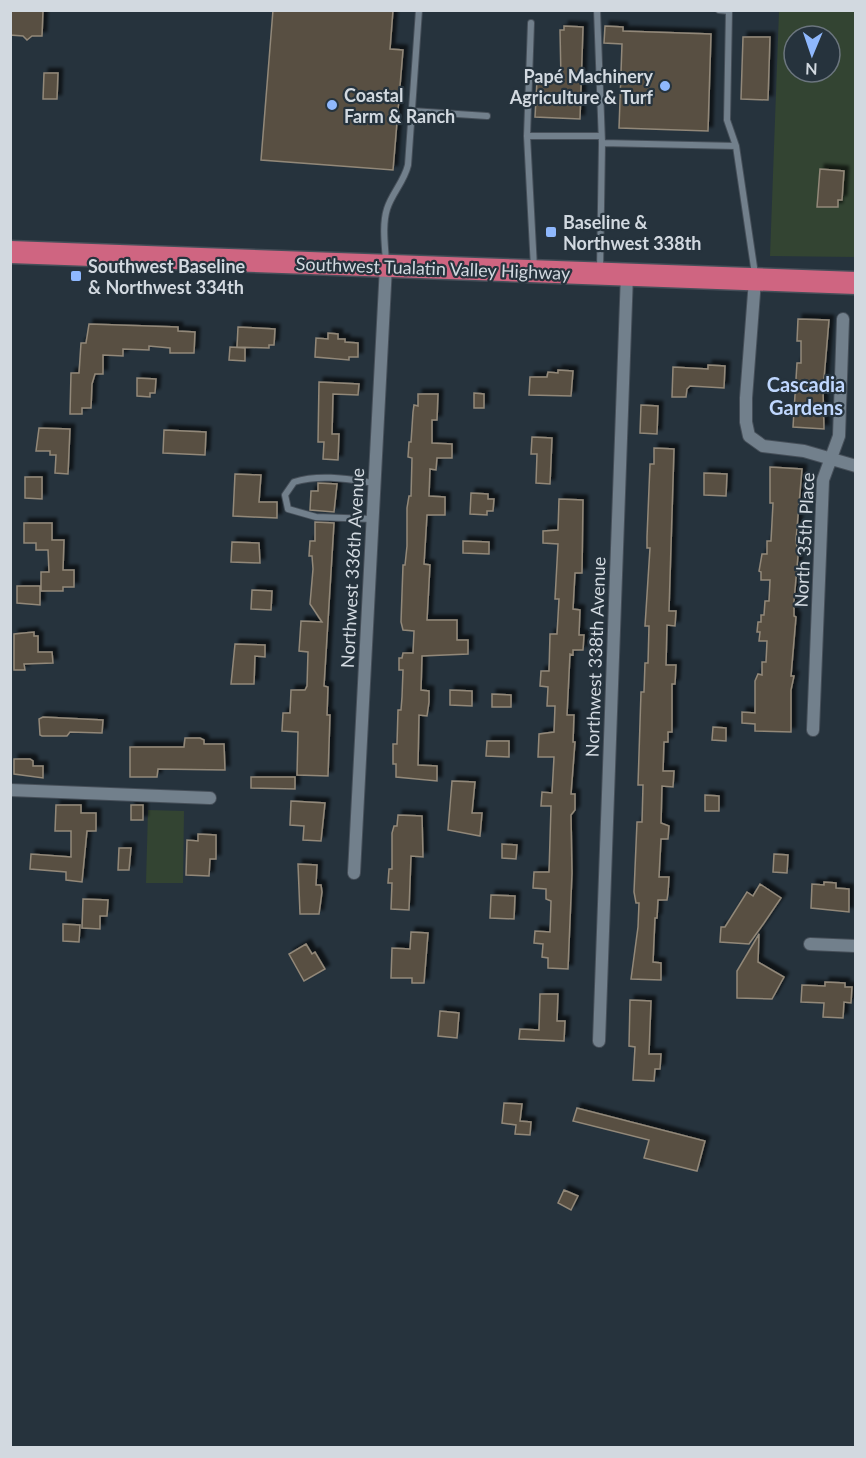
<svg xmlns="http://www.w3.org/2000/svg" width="866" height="1458" viewBox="0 0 866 1458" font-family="Lato,sans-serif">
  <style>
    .green { fill: #334432; fill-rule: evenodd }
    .building { fill: #595042; stroke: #928879; stroke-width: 1.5; filter: url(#shadow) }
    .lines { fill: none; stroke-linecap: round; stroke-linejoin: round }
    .lane-casing { stroke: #464f59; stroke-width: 8 }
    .street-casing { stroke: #464f59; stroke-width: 14 }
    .highway-casing { stroke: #464f59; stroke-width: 25 }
    .lane { stroke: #72808c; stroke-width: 6 }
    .street { stroke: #72808c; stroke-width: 12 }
    .highway { stroke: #cf6581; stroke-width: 22 }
    .poi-dot { fill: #8fb8fd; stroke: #26333d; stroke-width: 2 }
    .labels { text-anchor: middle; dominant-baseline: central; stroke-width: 4.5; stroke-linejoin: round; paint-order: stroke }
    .poi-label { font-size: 18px; font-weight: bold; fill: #d2d9e0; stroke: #26333d; text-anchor: start }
    .street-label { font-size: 18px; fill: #d2d9e0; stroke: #26333d }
    .neighbourhood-label { font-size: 20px; font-weight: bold; fill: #bfd7fe; stroke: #26333d }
  </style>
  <defs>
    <filter id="shadow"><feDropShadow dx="4.5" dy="-4.5" stdDeviation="1.5" flood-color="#0009"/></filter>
  </defs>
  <rect width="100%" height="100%" fill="#26333d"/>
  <path class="green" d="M779,11H855V257L770,256ZM794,36H830V72H794Z
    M148,810L184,811L183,883H146Z"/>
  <path class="building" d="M10,10H43L42,36H32L27,40L23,36L10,35Z
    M273,10H393L390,49L403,50L393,170L261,160Z
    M564,26L583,27L580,119L535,117L537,80H561L560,30H564Z
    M605,26L623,27V31L711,34L708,131L619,128L622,44L604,43Z
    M743,37H770L768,100L741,99Z
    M44,73H58L57,99H43Z
    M820,169L844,171L842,200H838V207H817Z
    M798,319L829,320L823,390L824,429L793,427L797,363H801V341H797Z
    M89,324L178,327V331L195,332L194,353H170V348L149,346V350L123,349V356L103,355V374H95L92,384L91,408H82V414H70L71,373H79L81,343H86Z
    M238,327L275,329L274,345H269V348L237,347Z
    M328,333L338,334V339H345V342L358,343V357H349V360L315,357L316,338L328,339Z
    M230,347L245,348V361L229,360Z
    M708,365L725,366L724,388L690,386L687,389L686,397H672L673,367L708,369Z
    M558,370L573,371L571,396L529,395L530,377H547L548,372L558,373Z
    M137,378L156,379L155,393H150V397L137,396Z
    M319,382L359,384L358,395L333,394L332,434H339L338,460L323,459L324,442H318Z
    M474,393L484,394V408H474Z
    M418,394H438L437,420H432V443L452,444V458H437L436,470L430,469L429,496L445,497V515H427L424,564L430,565L427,620H457V640H468V654L422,656L421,690L429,691V702L427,716L419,715L418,765L437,766V781L396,777V764H393V744H397L398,710H401L402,697L403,670H399V658H402L403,653H413L414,631L403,630L401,622L403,565H405L407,546V508L409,496H411L412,458L408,457L409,442H411L413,412L414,405L418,406Z
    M641,405L658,406L657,434L640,433Z
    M39,428L70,429L68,474L55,473L56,455H50V451H36Z
    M164,430L206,432L205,455L163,453Z
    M532,437L552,438L550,484L536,483L537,454H531Z
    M654,448L674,449L669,611H676L675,626L667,625L666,665H676L675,684H672V732H668V742H664L663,771H674L673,787L662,786L661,823L669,826L668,839H661L659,877H669L668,893L667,900H658L657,918H655L653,962L661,963V980L631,979L638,927L639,903H636L634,892L637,822H642L643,785H638L641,692H644L645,663H648L649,626H645L650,548H647V537L650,464H654Z
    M770,467L802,469L796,540L798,556L794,601V616L796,617L791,676H794L791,690V732L755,731V724L742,723V712L755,713V681L758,674L762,675V662H766L767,641H759L760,632H757L758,622H761V615H764L765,601H769L770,580H761V572L759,571L762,554H767V541H771L773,503H770Z
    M704,473L727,474L726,496L704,495Z
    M235,474L261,475L259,502H277V518L233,516Z
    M25,477H42V499L25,498Z
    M318,483L337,484L334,512L310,510L311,491H318Z
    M471,493L488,494V499H494L493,511H487V515L470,514Z
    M559,499L583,500L582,573H575L573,609L580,610L579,635H584L583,650H573V655L570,654L567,715H574L573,742H575L571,794H575V810L571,815L572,873L568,969L548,968V958L542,957L543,944L534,943L535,931L550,932L551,901L546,899V889L533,888L534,872H549L551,806H541L542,792L552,793L554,757H538L539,734L554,732L555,706H547L548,687L540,686L541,671H549L550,634H557L559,599H555L558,544L543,543V531L558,530Z
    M315,522L334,523L324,686L328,687L327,715H330L328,776L297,775L298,732L282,731L283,713H290L291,690H305L307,686L308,652L299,651L301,621L322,622L310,604L313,569L312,556H309L310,541H315Z
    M24,523H52V540H64L63,570H74V587H63V591H41V572H49L48,550H36V543H24Z
    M463,541L489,542V554L463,553Z
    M232,542L259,543L260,563L231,562Z
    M17,586H40V605L17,603Z
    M252,590L272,591L271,610L251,609Z
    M34,632V636H38V652H52L53,663L24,664L25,670H14V634Z
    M235,644L265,645V657L255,656L254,684H231Z
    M450,690L472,691V706L450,705Z
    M492,694L511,695V707H492Z
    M43,717L103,720L102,733L70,732L67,736H42L40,735L39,719Z
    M713,727L726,728V741L712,740Z
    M185,738H200L204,740V744H224L225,770L158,769L157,777H130V747H184Z
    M487,741H509V757L486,756Z
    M14,759H30L33,761V766H43V778L14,774Z
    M251,777H295V789L251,788Z
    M452,781L475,782L472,813H482L480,836L448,830Z
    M705,795L719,796V811H705Z
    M291,801L325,803L321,841L303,840L304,826L290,825Z
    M56,805H81V813H96V831H87L82,882L66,880V872L30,869L31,854L71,857V831H55Z
    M131,805H143V820H131Z
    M398,815L422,816L423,857L411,856L409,910L391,909L392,883H388L389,869H392V833L394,826H397Z
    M198,834L216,835V859H210L209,876L186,875L187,840L198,841Z
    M502,844L517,845L516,859L502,858Z
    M119,848H131L129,870H118Z
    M774,854L788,855L787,873L773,872Z
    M298,864L317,865L316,885H321L322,892L319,914H300Z
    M824,882L836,883V888L849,889V912L811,908L812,884L824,885Z
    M760,884L781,898L764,923L749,944L720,942L721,927H725L747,892L753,896Z
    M491,895L515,896L514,919L490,918Z
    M83,899L108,900L107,916H100V929L82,928Z
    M63,924L80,925L79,942L63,941Z
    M411,932L428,933L424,983H412V978H391L392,948L410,949Z
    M759,934L758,962L784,977L772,999L737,998V971Z
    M306,944L312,954L315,952L325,969L304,981L289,954Z
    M825,982L845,983V987H852L851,1003L844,1002L843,1018L823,1017L824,1003L801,1002L802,985L825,986Z
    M540,994H558L557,1021H565L564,1041L519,1039L520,1029L539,1030Z
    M630,1000L651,1001L649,1054H661L660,1069H655L654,1081L633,1080L635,1047L629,1046Z
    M440,1011L459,1013L457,1038L438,1036Z
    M504,1103L522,1104L520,1121L531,1122L530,1135L515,1134L516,1125L502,1123Z
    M577,1108L705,1141L697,1171L644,1158L649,1140L573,1121Z
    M564,1190L578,1196L571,1210L558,1203Z"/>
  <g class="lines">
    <defs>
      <path id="lane" d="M597,10L602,143L600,270
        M719,10L729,11L727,120L736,146
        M531,23L527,136L534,268
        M412,111L487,116
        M527,136H601
        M602,143L736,146L755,274
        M386,262C385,245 382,225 387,209C392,193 404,182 408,165L419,10
        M372,519L316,517L288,509L285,495L294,482C320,474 347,479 374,483"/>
      <path id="street" d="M755,280L746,398V422L749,436L763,446L804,451L856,466
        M813,730L823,480L839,436L843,319
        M10,790L210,798
        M354,873L386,266
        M810,944L856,946
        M599,1041L627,274"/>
      <path id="highway" d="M10,252L856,283"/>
    </defs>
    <use href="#lane" class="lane-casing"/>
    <use href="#street" class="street-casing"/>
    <use href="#highway" class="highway-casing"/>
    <use href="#lane" class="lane"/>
    <use href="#street" class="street"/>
    <use href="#highway" class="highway"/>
  </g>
  <g class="poi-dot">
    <circle cx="665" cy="86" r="6"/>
    <circle cx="332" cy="105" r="6"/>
    <rect x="545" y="226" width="12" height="12" rx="3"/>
    <rect x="70" y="270" width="12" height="12" rx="3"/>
  </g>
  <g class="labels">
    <g class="poi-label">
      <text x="653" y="76" text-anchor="end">Papé Machinery<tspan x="653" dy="21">Agriculture &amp; Turf</tspan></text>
      <text x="344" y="95">Coastal<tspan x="344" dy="21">Farm &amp; Ranch</tspan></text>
      <text x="563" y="222">Baseline &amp;<tspan x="563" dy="21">Northwest 338th</tspan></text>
      <text x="88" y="266">Southwest Baseline<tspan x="88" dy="21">&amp; Northwest 334th</tspan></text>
    </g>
    <g class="street-label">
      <text transform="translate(433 268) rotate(2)">Southwest Tualatin Valley Highway</text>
      <text transform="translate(804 540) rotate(-87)">North 35th Place</text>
      <text transform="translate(352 568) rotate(-87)">Northwest 336th Avenue</text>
      <text transform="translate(595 657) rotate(-88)">Northwest 338th Avenue</text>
    </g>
    <g class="neighbourhood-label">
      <text x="806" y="384">Cascadia<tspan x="806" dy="23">Gardens</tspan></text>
    </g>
  </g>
  <rect width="866" height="1458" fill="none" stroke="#d2d9e0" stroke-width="24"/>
  <g transform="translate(812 54) rotate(182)"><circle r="28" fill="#26333d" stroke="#6b757e" stroke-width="1.5"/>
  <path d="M0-4.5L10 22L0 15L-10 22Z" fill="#8fb8fd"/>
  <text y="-9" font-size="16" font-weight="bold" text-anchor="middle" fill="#d2d9e0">N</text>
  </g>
</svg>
